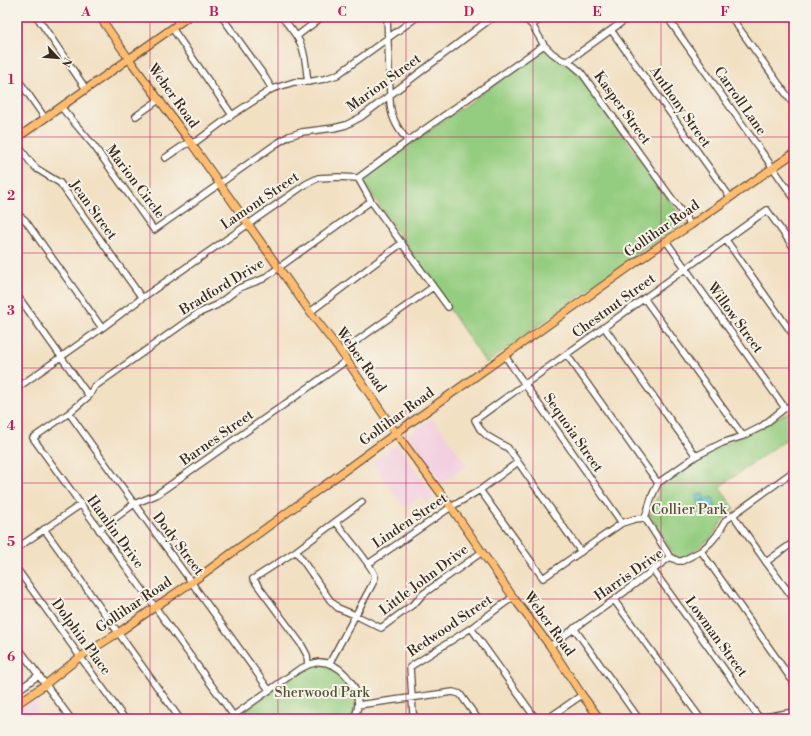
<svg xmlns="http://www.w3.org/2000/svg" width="811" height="736" viewBox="0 0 811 736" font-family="'Libre Bodoni',serif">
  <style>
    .built { fill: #f3cfe0 }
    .green { fill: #95cd80; stroke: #687c4f }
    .water { fill: #5ac4d5; stroke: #4a777a }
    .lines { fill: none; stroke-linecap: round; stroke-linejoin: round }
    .minor-casing { stroke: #564537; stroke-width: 8 }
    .major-casing { stroke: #564537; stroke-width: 9 }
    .minor { stroke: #fff; stroke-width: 5.5 }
    .major { stroke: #fdbc6f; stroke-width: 7 }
    .grid { fill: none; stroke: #c2185b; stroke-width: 1; stroke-opacity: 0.55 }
    .labels { text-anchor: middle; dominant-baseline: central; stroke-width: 4; stroke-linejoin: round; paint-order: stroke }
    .street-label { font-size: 14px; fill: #3b2a1e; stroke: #f7f3e8 }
    .park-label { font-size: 14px; fill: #525336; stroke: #f7f3e8 }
    .neatline { fill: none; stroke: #c2185b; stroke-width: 1.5 }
    .grid-label { font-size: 13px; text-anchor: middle; font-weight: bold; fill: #c2185b }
  </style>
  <rect width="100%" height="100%" fill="#f7f3e8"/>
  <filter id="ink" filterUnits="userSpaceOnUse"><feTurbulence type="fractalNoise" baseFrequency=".025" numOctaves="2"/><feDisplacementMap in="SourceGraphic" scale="8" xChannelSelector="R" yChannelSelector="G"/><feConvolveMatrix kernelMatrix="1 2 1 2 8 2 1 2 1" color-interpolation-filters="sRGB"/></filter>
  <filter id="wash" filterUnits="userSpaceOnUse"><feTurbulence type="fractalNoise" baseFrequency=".012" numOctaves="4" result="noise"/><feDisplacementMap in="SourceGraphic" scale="16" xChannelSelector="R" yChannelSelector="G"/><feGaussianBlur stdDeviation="0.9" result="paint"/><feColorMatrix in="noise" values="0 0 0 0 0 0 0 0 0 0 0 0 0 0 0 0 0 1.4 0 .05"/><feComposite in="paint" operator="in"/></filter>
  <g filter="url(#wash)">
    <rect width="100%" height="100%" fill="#f2e0c3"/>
    <path class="built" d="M433,418L467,465L441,483L408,435Z
      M397,444L434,497L426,503L421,496L404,508L372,462Z
      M40,695L36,719H17V712Z"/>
    <path class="green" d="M544,50H546C557,59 569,66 580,75L684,221L682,223L486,363L363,181V177Z
      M791,411L794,416V434L719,487L734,508L724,518L711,538L683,559L675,557L650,515L661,486L708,453Z
      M316,665C323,665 331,666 337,671C353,681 360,702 351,719H240L242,713L300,672L308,667Z"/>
    <path class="water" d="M703,494L705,499L701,501V502L712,497L716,506L702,511L696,496Z"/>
  </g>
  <g filter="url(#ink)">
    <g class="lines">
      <defs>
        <path id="minor" d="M37,17L86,89
          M174,17L179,23
          M222,17L263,74L272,89
          M282,17C289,26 298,36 302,47C306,58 306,70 308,82
          M387,17L390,95C389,114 396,127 408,141
          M523,17L532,25L544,45L552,53L562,60L568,61L581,72L691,225
          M667,17L794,198
          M731,17L794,105
          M794,17V18
          M532,25L544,17
          M172,28L232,115
          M611,30L730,197
          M297,36L322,17
          M568,61L629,17
          M17,78L45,118
          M61,107L94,146L154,230L276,144L289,136L302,132L334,128L346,125L361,117L493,17
          M136,116L160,99
          M17,144L31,163L37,169L60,183L142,298
          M165,158L184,145L197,141L232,115L272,89L294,82H308L324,79L337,75L417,17
          M358,178L371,201L448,307
          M17,214L25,220L102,328
          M726,240L794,336
          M666,241L785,408
          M17,295L89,396
          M644,298L743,436
          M310,312L402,243
          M604,327L696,456
          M341,352L433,287
          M567,355L658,483
          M505,356L622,523
          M17,380L21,385
          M17,388L102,328L142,298L306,184L318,178L338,177L358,178L408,141L544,45
          M69,413C135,506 203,597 269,690
          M480,490L543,578L622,523L635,519L645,518L652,496L658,483L696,456L722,443L743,436L761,427L785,408L791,407L794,405
          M733,515L766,562L794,599
          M645,518L670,557
          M44,529L180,719
          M99,530L134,504L156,495L346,361
          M17,548L80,505
          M296,551L330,600L338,608L355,615L381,628L415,603L423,594L482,552
          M701,551L794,683
          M581,552L518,462L508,448L487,436L480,429L475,420L767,210L794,248
          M766,562L794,542
          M368,564L451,507L480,490L518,462
          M17,569L125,719
          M653,570L760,719
          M614,600L701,719
          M471,628L536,719
          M574,628L639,719
          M17,646L71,719
          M550,646L614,600L653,570L670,557L678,561H682L701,551L711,542L717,535L726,520L794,471
          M329,664L373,583C373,581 375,580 375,577C375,569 342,531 336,522
          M17,691L39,675
          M358,705L453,692L460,694L478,719
          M233,716L298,670L308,665
          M757,718L794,712
          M236,719L33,438L69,413L89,396L94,387L197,314L217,305L239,288L263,279L371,201
          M354,719C356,714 358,709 358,704C358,684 339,661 318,662C315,663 311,664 308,665L307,655L301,644L253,579L296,551L362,502
          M416,719L413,713L410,667L471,628L513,597
          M547,719L582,695"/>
        <path id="major" d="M100,17L129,59L191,143L310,312L341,352L396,433L451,507L513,597L550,646L582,695L600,719
          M17,138L188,17
          M17,704L46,684L80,657L118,633L155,607L192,582L396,433L666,241L691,225L794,153"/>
      </defs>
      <use href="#minor" class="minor-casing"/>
      <use href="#major" class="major-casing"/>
      <use href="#minor" class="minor"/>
      <use href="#major" class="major"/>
    </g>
  </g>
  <path class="grid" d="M150,17V719M278,17V719M406,17V719M533,17V719M661,17V719M17,137H794M17,253H794M17,368H794M17,483H794M17,599H794"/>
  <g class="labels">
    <g class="street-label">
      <text transform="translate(384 83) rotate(-36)">Marion Street</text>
      <text transform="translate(173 96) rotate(54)">Weber Road</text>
      <text transform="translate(740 101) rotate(55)">Carroll Lane</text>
      <text transform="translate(680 107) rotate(55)">Anthony Street</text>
      <text transform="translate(622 108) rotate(54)">Kasper Street</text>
      <text transform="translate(135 182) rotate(53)">Marion Circle</text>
      <text transform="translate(260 201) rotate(-34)">Lamont Street</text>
      <text transform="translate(93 210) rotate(54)">Jean Street</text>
      <text transform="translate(662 229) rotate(-35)">Gollihar Road</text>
      <text transform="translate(222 287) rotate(-31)">Bradford Drive</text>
      <text transform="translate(614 306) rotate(-36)">Chestnut Street</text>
      <text transform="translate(735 318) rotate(54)">Willow Street</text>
      <text transform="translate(361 360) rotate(55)">Weber Road</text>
      <text transform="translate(397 417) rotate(-36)">Gollihar Road</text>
      <text transform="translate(573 433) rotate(55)">Sequoia Street</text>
      <text transform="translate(217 438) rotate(-35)">Barnes Street</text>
      <text transform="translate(410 521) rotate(-34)">Linden Street</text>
      <text transform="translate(115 532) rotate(54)">Hamlin Drive</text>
      <text transform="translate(178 544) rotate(53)">Dody Street</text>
      <text transform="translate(629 575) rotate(-35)">Harris Drive</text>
      <text transform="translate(424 580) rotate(-37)">Little John Drive</text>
      <text transform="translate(134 605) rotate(-34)">Gollihar Road</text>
      <text transform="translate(549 624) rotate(54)">Weber Road</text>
      <text transform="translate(450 626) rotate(-34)">Redwood Street</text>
      <text transform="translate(81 637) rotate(54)">Dolphin Place</text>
      <text transform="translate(716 637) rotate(54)">Lowman Street</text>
    </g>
    <g class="park-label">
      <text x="689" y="510">Collier Park</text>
      <text x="322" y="693">Sherwood Park</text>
    </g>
  </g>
  <rect width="811" height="736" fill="none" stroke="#f7f3e8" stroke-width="44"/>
  <g transform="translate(58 58) rotate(116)" stroke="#f7f3e8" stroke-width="3" paint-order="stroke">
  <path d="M0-3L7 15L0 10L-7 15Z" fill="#3b2a1e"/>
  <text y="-6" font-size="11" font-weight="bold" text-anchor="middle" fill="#3b2a1e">N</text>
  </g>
  <rect x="22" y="22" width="767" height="692" class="neatline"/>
  <g class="grid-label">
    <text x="86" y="16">A</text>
    <text x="214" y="16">B</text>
    <text x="342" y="16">C</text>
    <text x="469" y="16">D</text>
    <text x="597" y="16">E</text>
    <text x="725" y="16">F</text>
    <text x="11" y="84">1</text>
    <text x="11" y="200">2</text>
    <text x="11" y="315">3</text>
    <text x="11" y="430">4</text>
    <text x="11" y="546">5</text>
    <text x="11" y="661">6</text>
  </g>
</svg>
